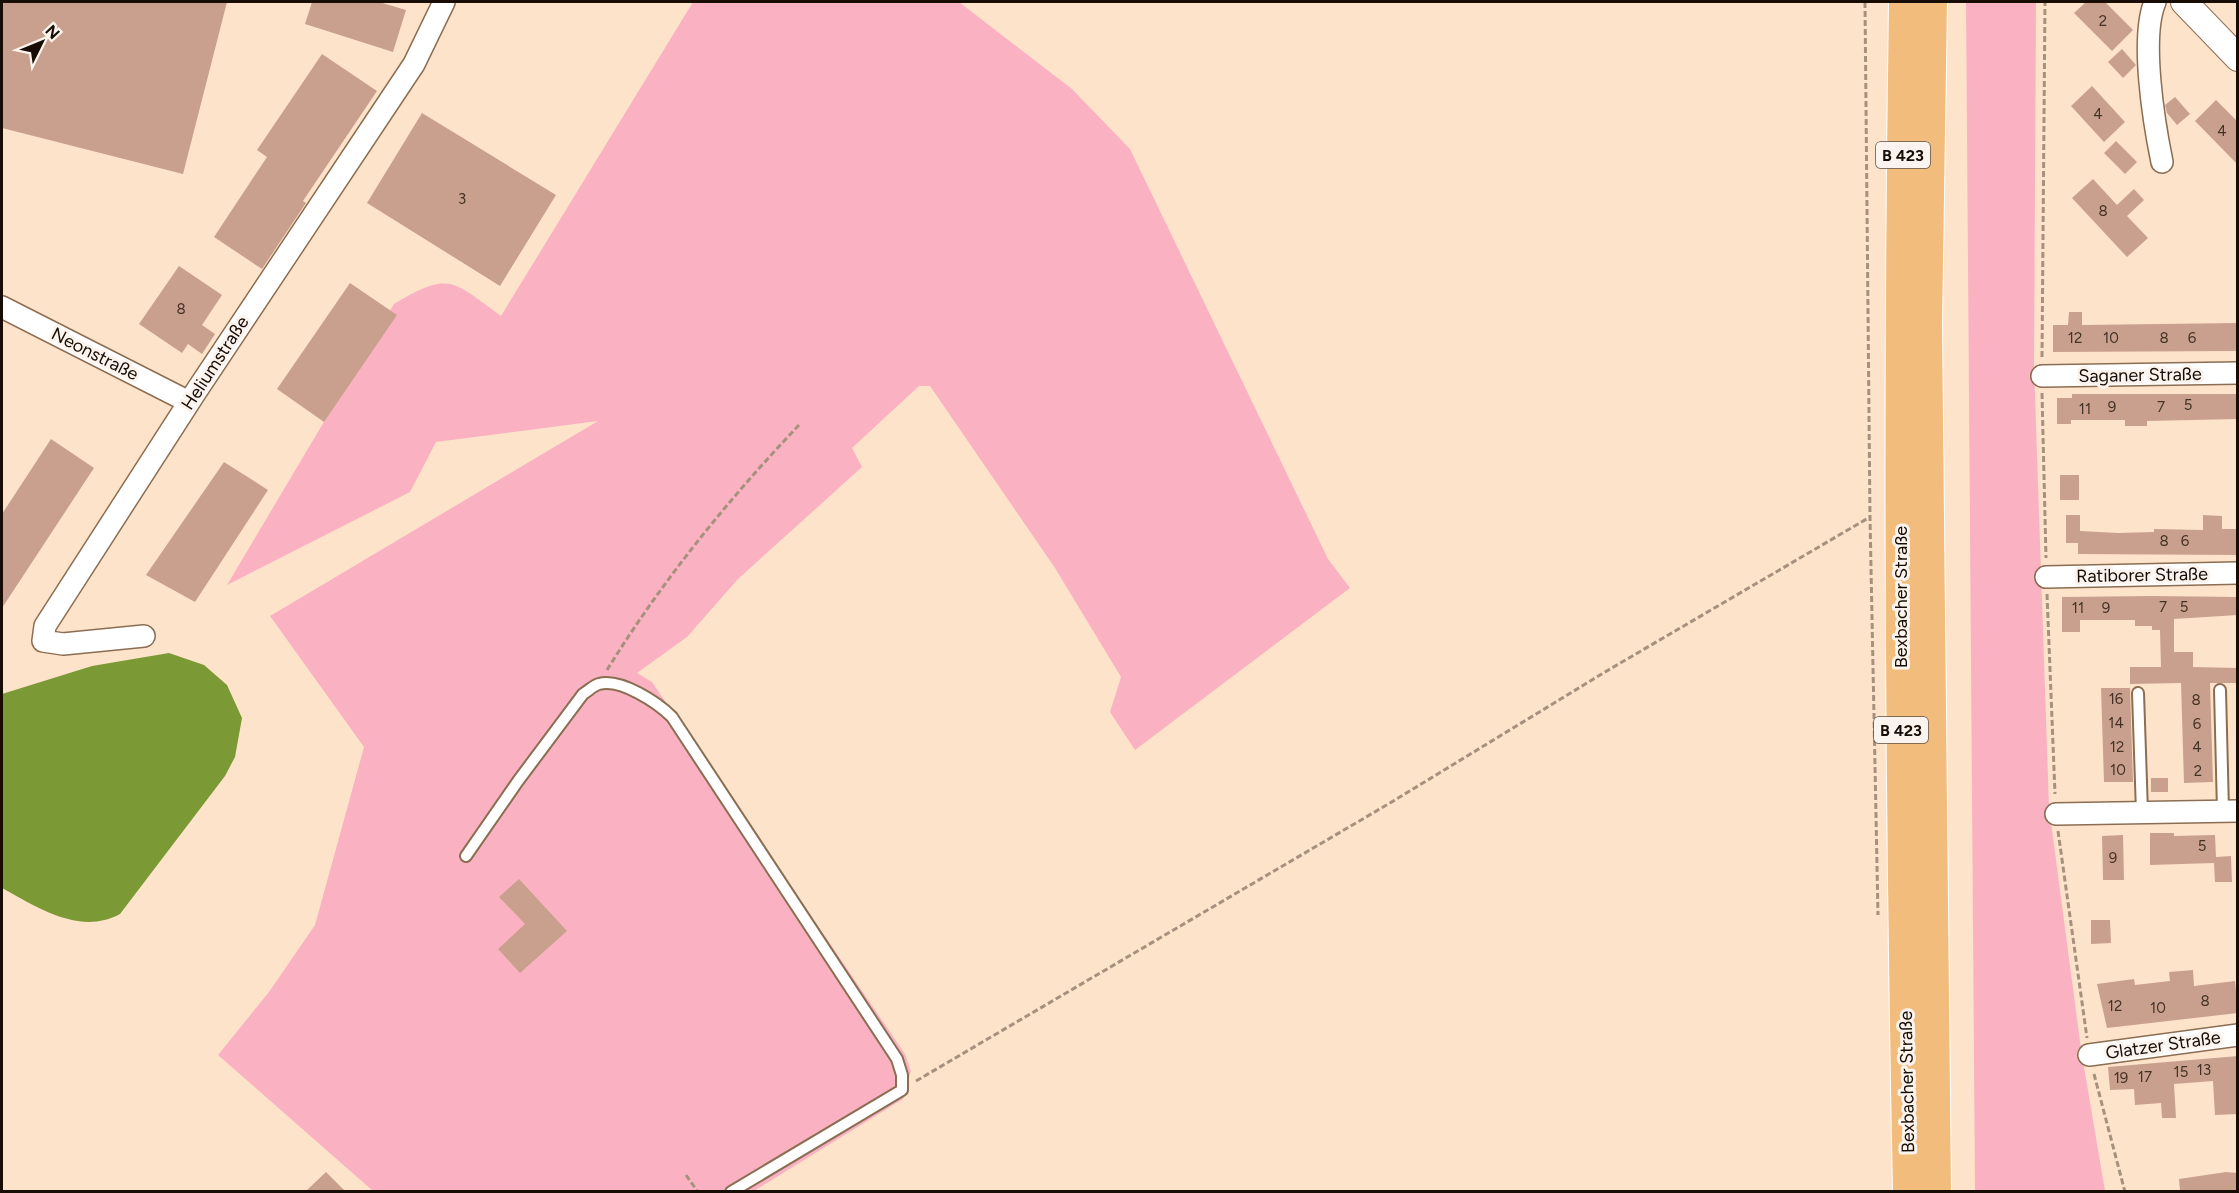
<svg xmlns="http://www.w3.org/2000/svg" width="2239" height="1193" viewBox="0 0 2239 1193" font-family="Figtree,sans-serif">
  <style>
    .green { fill: #fab2c2 }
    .water { fill: #7b9935 }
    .building { fill: #c9a08e }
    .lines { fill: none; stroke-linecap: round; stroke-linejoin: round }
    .service-casing { stroke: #8b6d51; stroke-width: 14 }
    .minor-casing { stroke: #8b6d51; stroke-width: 24 }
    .tertiary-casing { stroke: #8b6d51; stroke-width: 28 }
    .primary-casing { stroke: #fff; stroke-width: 34 }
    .path { stroke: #a5917e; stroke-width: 3; stroke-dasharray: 6 3; stroke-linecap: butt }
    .service { stroke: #fff; stroke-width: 10 }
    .minor { stroke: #fff; stroke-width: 21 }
    .tertiary { stroke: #fff; stroke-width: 26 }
    .primary { stroke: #f1bc7c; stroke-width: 32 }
    .labels { text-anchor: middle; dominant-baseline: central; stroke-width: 6; stroke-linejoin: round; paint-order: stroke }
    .number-label { font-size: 15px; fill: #443226 }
    .shield { fill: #fbf4ee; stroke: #5c524a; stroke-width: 1.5 }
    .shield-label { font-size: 16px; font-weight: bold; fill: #180d04 }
    .street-label { font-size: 18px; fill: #180d04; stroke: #fbf4ee }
  </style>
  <rect width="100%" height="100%" fill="#fee3cb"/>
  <path class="green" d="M693,2H959L1072,89L1130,149L1328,559L1350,588L1135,750L1110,712L1121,677L1055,568L930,386H919L852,448L862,467L738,579L687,637L637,673L652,682L905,1054L911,1071L903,1099L754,1191H373L218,1055L269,992L315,925L364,747L270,616L598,421L436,442L410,492L227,585L394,304C450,270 453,281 501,316Z
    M1966,2H2036L2034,366L2049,807L2081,1049L2105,1191H1975Z"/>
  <path class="water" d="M169,653L204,665L227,685L242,718L235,757L225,776L120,914C80,936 37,907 2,888V694L92,666Z"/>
  <path class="building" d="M2,2H227L183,174L2,128Z
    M312,2H379L406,10L393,52L305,24Z
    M2086,2H2105L2133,30L2112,51L2074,13Z
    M2122,49L2136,65L2123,78L2108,62Z
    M322,54L377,91L303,201L306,203L262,269L214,237L267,157L257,150Z
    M2092,86L2125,122L2104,142L2071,106Z
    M2175,97L2190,114L2177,125L2167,113L2165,105Z
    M2216,100L2238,122V165L2195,121Z
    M422,113L556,195L500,286L367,203Z
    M2116,141L2137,162L2125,174L2104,153Z
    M2093,179L2117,205L2134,189L2144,200L2127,216L2148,238L2127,257L2072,198Z
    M179,266L222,295L202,325L215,334L202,354L188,344L182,353L139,324Z
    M350,283L397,315L324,422L277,389Z
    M2069,312H2082V325L2238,323V351L2053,352V325H2068Z
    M2072,394H2238V419L2147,421V426H2125V420H2071V424H2057V398H2072Z
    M51,439L94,468L2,608V514Z
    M224,462L268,490L195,602L146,575Z
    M2060,475H2079V500H2060Z
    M2066,515H2080V531L2118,533L2154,532V529L2203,530V515L2222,516V529H2238V555L2078,554V543H2066Z
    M2152,596L2238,597V615L2174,619V652H2193V667L2238,668V683H2210L2213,782L2184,783L2181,683L2130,684V667H2161L2160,630H2152V626H2135V620H2080V632H2062V597Z
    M2101,688H2130L2133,782H2104Z
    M2151,778H2168V792H2151Z
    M2150,833H2174V836L2215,835L2216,857L2231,856L2232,882H2215L2214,863L2150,865Z
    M2123,835L2124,880H2103L2102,836Z
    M519,879L567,931L520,973L498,949L525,924L499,897Z
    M2091,920H2110L2111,943L2091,944Z
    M2193,970L2194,986L2235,981L2238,1013L2107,1028L2097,984L2134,979L2135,985L2170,981L2169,972Z
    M2238,1056V1114L2215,1115L2213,1081L2174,1084L2176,1118H2162L2161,1103L2135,1105L2134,1089L2110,1090L2108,1067Z
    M326,1172L345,1191H306Z
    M2226,1172L2238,1173V1191H2180L2179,1179Z"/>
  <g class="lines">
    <defs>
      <path id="service" d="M2220,690L2223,811
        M2138,693L2142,812
        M466,856L518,781L583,694C588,691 594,685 599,684C621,678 658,703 672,717L897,1059L902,1075V1090L731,1192"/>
      <path id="minor" d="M2155,2C2140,38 2154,123 2162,162
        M2,307L189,402
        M2042,376L2238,373
        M2046,577L2238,573
        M144,636L63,644L43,641L45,626L195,393L414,64L444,2
        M2056,814L2238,811
        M2089,1055L2238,1035"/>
      <path id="tertiary" d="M2184,2L2238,58"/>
      <path id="primary" d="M1905,2C1899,398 1901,795 1909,1192
        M1931,2L1926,325L1935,1192"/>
    </defs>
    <use href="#service" class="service-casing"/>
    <use href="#minor" class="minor-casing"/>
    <use href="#tertiary" class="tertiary-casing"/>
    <use href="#primary" class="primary-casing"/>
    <path class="path" d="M1865,2L1870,517L1878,915
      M2042,357L2045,2
      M2042,393L2046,558
      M2047,594L2055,794
      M607,670C662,581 727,501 799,425
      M2058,831L2087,1038
      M2094,1074L2125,1192
      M916,1081L1390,803L1605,672L1870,517
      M686,1175L698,1192"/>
    <use href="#service" class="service"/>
    <use href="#minor" class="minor"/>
    <use href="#tertiary" class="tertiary"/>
    <use href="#primary" class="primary"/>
  </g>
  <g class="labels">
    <g class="number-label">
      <text x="2103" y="21">2</text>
      <text x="2098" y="114">4</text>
      <text x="2222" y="131">4</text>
      <text x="462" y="199">3</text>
      <text x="2103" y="211">8</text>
      <text x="181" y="309">8</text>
      <text x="2075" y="338">12</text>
      <text x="2111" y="338">10</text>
      <text x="2164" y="338">8</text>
      <text x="2192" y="338">6</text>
      <text x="2188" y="405">5</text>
      <text x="2112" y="407">9</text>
      <text x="2161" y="407">7</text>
      <text x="2085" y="409">11</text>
      <text x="2164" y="541">8</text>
      <text x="2185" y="541">6</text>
      <text x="2163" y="607">7</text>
      <text x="2184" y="607">5</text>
      <text x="2078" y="608">11</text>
      <text x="2106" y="608">9</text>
      <text x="2116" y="699">16</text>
      <text x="2196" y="700">8</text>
      <text x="2116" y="723">14</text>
      <text x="2197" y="724">6</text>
      <text x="2117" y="747">12</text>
      <text x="2197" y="747">4</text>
      <text x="2118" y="770">10</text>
      <text x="2198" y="771">2</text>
      <text x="2202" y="846">5</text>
      <text x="2113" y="858">9</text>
      <text x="2205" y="1001">8</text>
      <text x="2115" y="1006">12</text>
      <text x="2158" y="1008">10</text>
      <text x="2204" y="1070">13</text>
      <text x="2181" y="1072">15</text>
      <text x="2145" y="1077">17</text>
      <text x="2121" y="1078">19</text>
    </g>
    <g class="shield">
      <rect x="1876" y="142" width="54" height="26" rx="4.5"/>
      <rect x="1874" y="717" width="54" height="26" rx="4.5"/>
    </g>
    <g class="shield-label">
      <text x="1903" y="155">B 423</text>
      <text x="1901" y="730">B 423</text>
    </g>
    <g class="street-label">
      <text transform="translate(95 354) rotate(27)">Neonstraße</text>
      <text transform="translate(215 363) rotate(-57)">Heliumstraße</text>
      <text transform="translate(2140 375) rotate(-1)">Saganer Straße</text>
      <text transform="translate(2142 575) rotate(-1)">Ratiborer Straße</text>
      <text transform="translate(1901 597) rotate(-90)">Bexbacher Straße</text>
      <text transform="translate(2163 1045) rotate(-8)">Glatzer Straße</text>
      <text transform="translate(1907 1082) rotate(-91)">Bexbacher Straße</text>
    </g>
  </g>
  <rect width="2239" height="1193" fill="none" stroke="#180d04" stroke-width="6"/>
  <g transform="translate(42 42) rotate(47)" stroke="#fbf4ee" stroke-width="4.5" paint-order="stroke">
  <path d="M0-4.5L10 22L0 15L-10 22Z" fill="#180d04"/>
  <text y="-9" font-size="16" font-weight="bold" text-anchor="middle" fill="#180d04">N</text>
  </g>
</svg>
